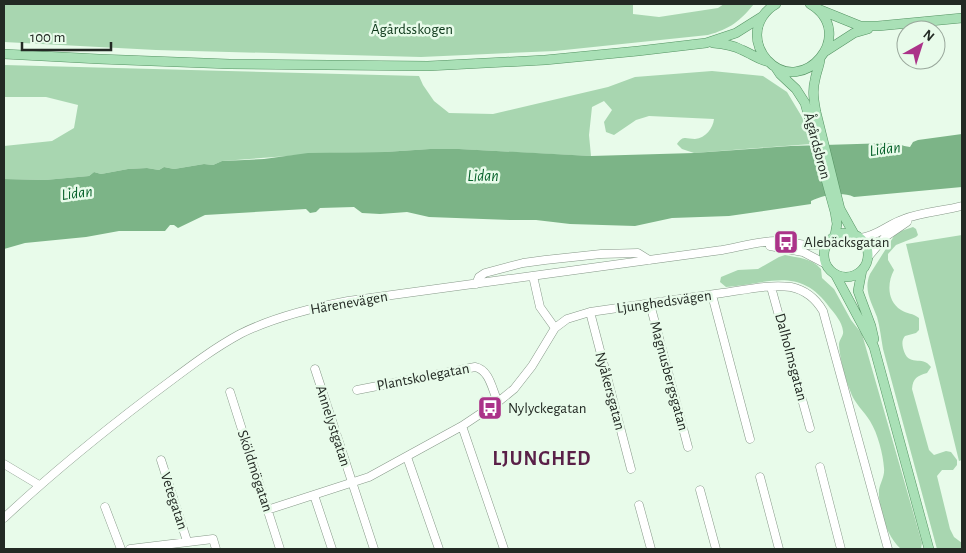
<svg xmlns="http://www.w3.org/2000/svg" width="966" height="553" viewBox="0 0 966 553" font-family="'Alegreya Sans',sans-serif">
  <style>
    .green { fill: #a8d6b0 }
    .water { fill: #7cb487 }
    .lines { fill: none; stroke-linecap: round; stroke-linejoin: round }
    .minor-casing { stroke: #879989; stroke-width: 9 }
    .major-casing { stroke: #559363; stroke-width: 10 }
    .minor { stroke: #fff; stroke-width: 8 }
    .major { stroke: #a9e0b6; stroke-width: 9 }
    .labels { text-anchor: middle; dominant-baseline: central; stroke-width: 5; stroke-linejoin: round; paint-order: stroke }
    .park-label { font-size: 15px; fill: #0b3618; stroke: #e8fbea }
    .street-label { font-size: 15px; fill: #232a24; stroke: #e8fbea }
    .poi-label { font-size: 15px; fill: #232a24; stroke: #e8fbea; text-anchor: start }
    .water-label { font-size: 16px; font-style: italic; fill: #09632c; stroke: #e8fbea }
    .district-label { font-size: 20px; font-weight: bold; letter-spacing: 1px; fill: #5a2048; stroke: #e8fbea }
  </style>
  <rect width="100%" height="100%" fill="#e8fbea"/>
  <path class="green" d="M4,4H633V14L659,17L718,8L724,4H754C740,21 730,29 708,35L555,51L421,57L156,50L4,42Z
    M4,65L419,76L423,85L434,101L449,113L493,114L608,87L635,77L712,71L763,76L787,92L802,117L811,144L694,153L682,149L677,144C683,135 686,139 695,139C706,138 713,128 714,119L649,116L636,120L614,135L606,132L604,122L612,110L604,101L592,107L589,135L591,156L458,149H430L385,152L329,153L222,161L213,165L204,164L174,169L164,167L159,170L147,168L128,169L101,174L94,172L89,176L45,180L4,179V146L52,141L74,128L78,105L46,97H4Z
    M913,227L916,229L918,235L916,237L896,245L888,254V260L894,270C887,283 887,301 901,310C907,314 913,313 919,318V330L916,333L905,336C902,340 902,343 903,348C908,369 922,354 931,367L927,373C917,376 913,378 912,389L929,450L934,455L946,451L951,452L957,460V465L953,470H942L937,476L950,529L954,537L962,543V549H937L883,349C881,338 880,327 877,317C872,303 863,290 870,274L894,236L898,232Z
    M962,235V460L959,461L906,244Z
    M785,255C799,258 811,258 821,269L822,278L834,289L851,320L862,334L922,543L921,549H901C887,537 878,509 879,490C880,483 885,476 884,468C883,454 878,434 870,421C864,411 855,404 851,393C845,378 840,360 839,345C839,339 844,336 843,331C842,322 835,314 830,308C800,265 768,284 726,287L720,282L721,277L738,270L758,269L779,257Z"/>
  <path class="water" d="M962,134V187L854,197C841,191 824,195 811,201V204L729,216L672,218L635,226L570,224L536,220H510L429,217L407,212L380,214L362,213L354,207L320,208L316,212L310,213L306,209L205,215L178,228L174,225H170L165,231H119L86,237L25,243L4,249V179L45,180L89,176L94,172L101,174L128,169L147,168L159,170L164,167L174,169L204,164L213,165L222,161L264,159L308,153L385,152L430,149H459L591,156L694,153L791,146L890,143C897,143 902,146 910,147L913,142L918,140Z"/>
  <g class="lines">
    <defs>
      <path id="minor" d="M860,238C878,236 888,224 904,219C922,212 943,211 962,206
        M770,246L803,252L826,264
        M868,257L885,237L907,222
        M533,276L540,307L555,328
        M476,284L479,277L485,273L523,263L545,260L601,254L638,253L649,260
        M771,287L810,428
        M712,295L750,439
        M650,304L688,447
        M590,312L631,469
        M315,369L374,549
        M357,390L475,367C490,370 492,390 498,402
        M230,392L280,549
        M462,426L504,549
        M407,457L439,549
        M161,460L187,541
        M4,464L39,485
        M820,467L841,549
        M760,477L779,549
        M700,490L716,549
        M314,495L332,549
        M639,505L651,549
        M105,507L121,549
        M267,510L369,477L462,426L498,402L514,389L532,366L555,328L567,319L590,312C634,306 678,299 722,293C744,290 769,284 791,287C805,290 816,299 823,311L888,549
        M4,518C50,475 99,435 149,397C179,375 207,352 240,334C274,317 311,308 348,301L722,250C740,247 759,241 777,241C799,241 805,250 828,242
        M130,549L213,539L216,549"/>
      <path id="major" d="M776,4C765,10 757,22 757,35C757,44 761,53 767,60C803,99 859,33 810,4
        M818,9L860,26H878L962,18
        M713,43C724,44 733,45 742,50C752,54 759,60 769,62
        M826,51L854,33L868,29
        M4,54L99,59L230,64L428,66L545,60L638,51L706,43L736,33L763,16
        M820,60C819,67 816,73 815,80C812,91 814,101 816,112L840,209L854,234
        M776,68L780,74L796,89L805,103L835,212L837,224L835,235
        M824 255a22 22 0 1 1 44 0a22 22 0 1 1-44 0Z
        M862,270L858,291L871,326L874,339
        M835,274L874,347L929,549"/>
    </defs>
    <use href="#minor" class="minor-casing"/>
    <use href="#major" class="major-casing"/>
    <use href="#minor" class="minor"/>
    <use href="#major" class="major"/>
  </g>
  <defs>
    <symbol id="bus-square" viewBox="-11 -11 22 22"><rect x="-9" y="-9" width="18" height="18" rx="4" fill="#ab3389" stroke="#e8fbea"/><path d="M-5-6H5V4H4V6H2V4H-2V6H-4V4H-5ZM-3.5-4V0h7V-4ZM-3.5 1.2v1.5H-2V1.2ZM2 1.2v1.5H3.5V1.2Z" fill="#fff"/></symbol>
  </defs>
  <g fill-rule="evenodd">
    <use href="#bus-square" x="772" y="228" width="28" height="28"/>
    <use href="#bus-square" x="476" y="394" width="28" height="28"/>
  </g>
  <g class="labels">
    <g class="park-label">
      <text x="412" y="29">Ågårdsskogen</text>
    </g>
    <g class="street-label">
      <text transform="translate(817 146) rotate(75)">Ågårdsbron</text>
      <text transform="translate(664 302) rotate(-8)">Ljunghedsvägen</text>
      <text transform="translate(349 303) rotate(-10)">Härenevägen</text>
      <text transform="translate(791 357) rotate(75)">Dalholmsgatan</text>
      <text transform="translate(669 376) rotate(75)">Magnusbergsgatan</text>
      <text transform="translate(423 377) rotate(-11)">Plantskolegatan</text>
      <text transform="translate(610 391) rotate(75)">Nyåkersgatan</text>
      <text transform="translate(333 426) rotate(72)">Annelystgatan</text>
      <text transform="translate(255 471) rotate(72)">Sköldmögatan</text>
      <text transform="translate(174 501) rotate(72)">Vetegatan</text>
    </g>
    <g class="poi-label">
      <text x="804" y="242">Alebäcksgatan</text>
      <text x="508" y="408">Nylyckegatan</text>
    </g>
    <g class="water-label">
      <text transform="translate(885 149) rotate(-7)">Lidan</text>
      <text x="483" y="176">Lidan</text>
      <text transform="translate(77 193) rotate(-7)">Lidan</text>
    </g>
    <g class="district-label">
      <text x="542" y="459">LJUNGHED</text>
    </g>
  </g>
  <rect width="966" height="553" fill="none" stroke="#232a24" stroke-width="10"/>
  <g transform="translate(921 45) rotate(39)"><circle r="24" fill="#e8fbea" stroke="#99a79b"/>
  <path d="M0-4L9 19L0 12L-9 19Z" fill="#ab3389"/>
  <text y="-8" font-size="14" font-weight="bold" text-anchor="middle" fill="#232a24">N</text>
  </g>
  <path d="M22 42v8h89v-8" fill="none" stroke="#232a24" stroke-width="2.5"/>
  <text x="30" y="42" font-size="15" fill="#232a24" stroke="#e8fbea" stroke-width="4" paint-order="stroke">100 m</text>
</svg>
